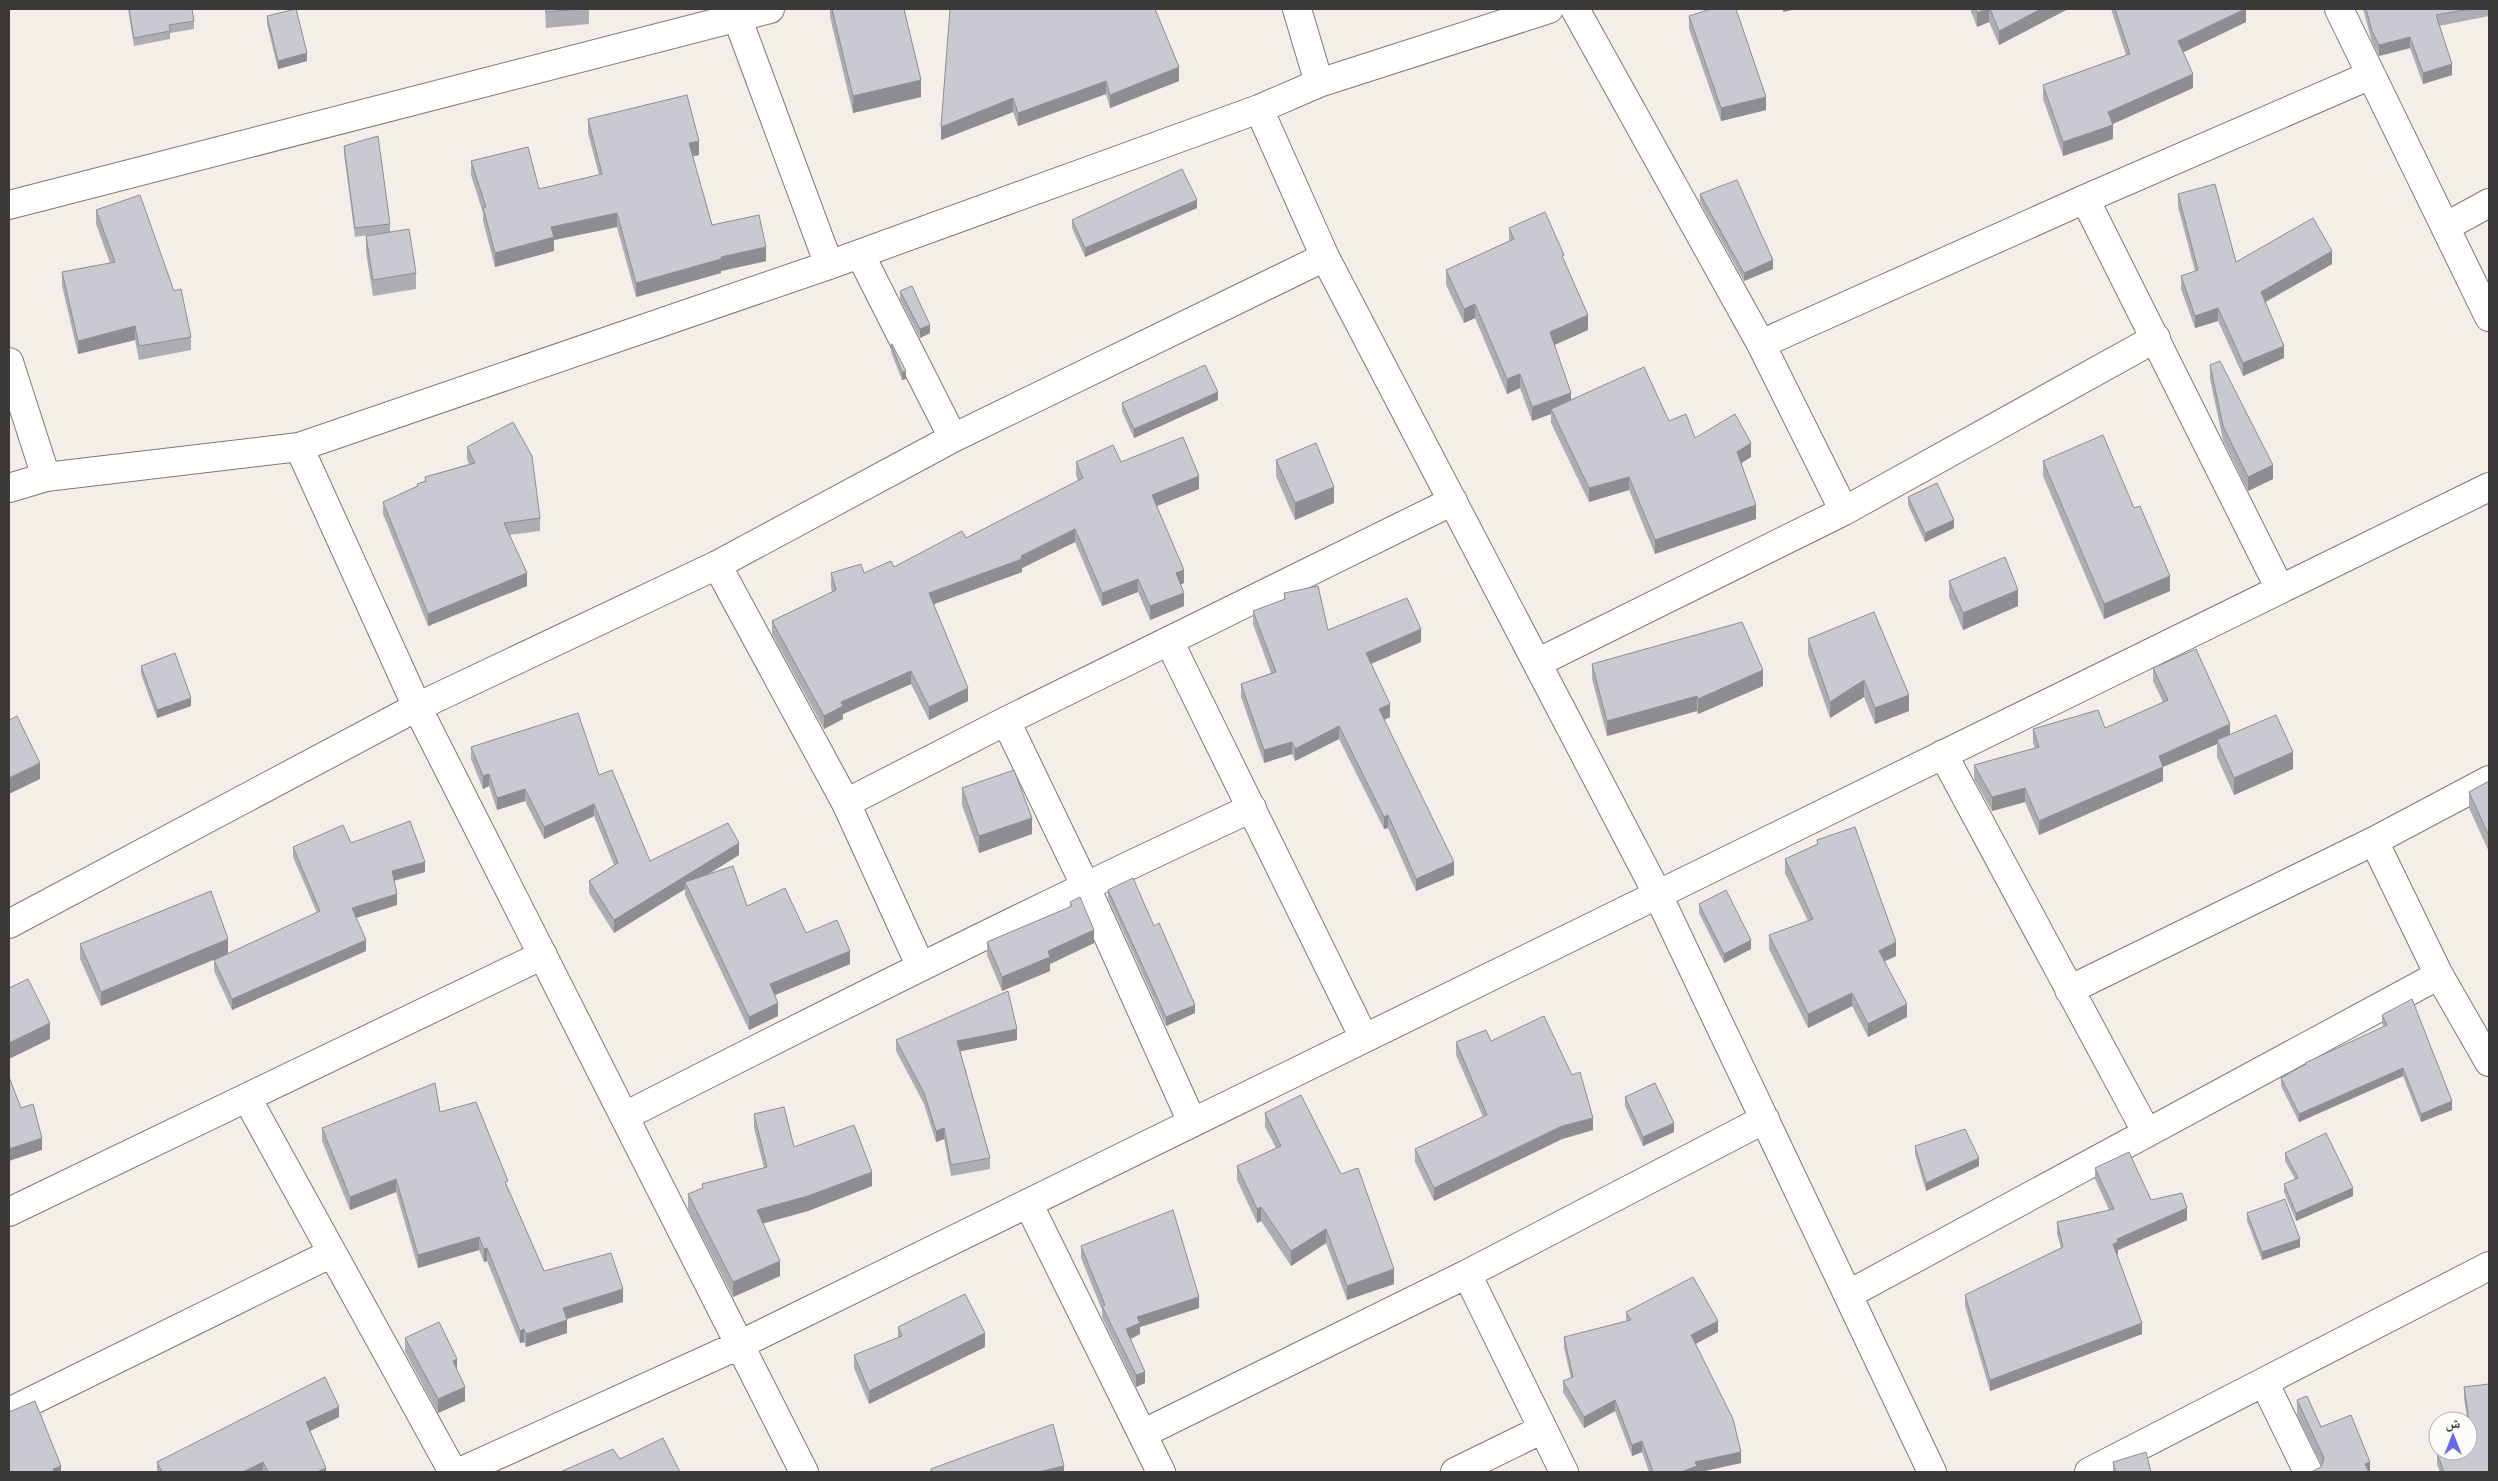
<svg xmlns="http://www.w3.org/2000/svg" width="2498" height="1481" viewBox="0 0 2498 1481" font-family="'Fira Sans Condensed','Noto Naskh Arabic',sans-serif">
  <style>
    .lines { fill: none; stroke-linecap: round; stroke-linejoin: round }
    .minor-casing { stroke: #7f7974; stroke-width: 30 }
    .minor { stroke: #fff; stroke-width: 28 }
    .wall { fill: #adaeb4 }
    .shaded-wall { fill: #8d8d92 }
    .building { fill: #c9cad1; stroke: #8d8d92 }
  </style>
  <rect width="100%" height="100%" fill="#f4eee8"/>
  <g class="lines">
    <defs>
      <path id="minor" d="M734,9L829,265
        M1297,9L1319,83
        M1575,9L1761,344L1844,511
        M2339,9L2489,317
        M1259,109L1325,257L1657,893L1932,1472
        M2085,199L2280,589
        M9,205L770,9
        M2445,227L2489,203
        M860,254L953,438
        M1761,344L2085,199L2371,75
        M9,362L46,477
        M299,447L417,707L804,1472
        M9,488L46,477L299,447L829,265L1259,109L1319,83L1549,9
        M717,565L846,803L920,965
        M1169,641L1364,1038
        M1537,663L1844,511L2156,338
        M1006,721L1085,885L1192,1122
        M1943,754L2147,1133
        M846,803L1006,721L1453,501
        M2374,841L2439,975L2489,1062
        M9,924L417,707L717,565L953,438L1325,257
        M2069,990L2374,841L2489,780
        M247,1098L453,1472
        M625,1116C833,1010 1040,906 1252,808
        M1028,1203L1161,1472
        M9,1212L543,955
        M1467,1274L1564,1472
        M1849,1294L2439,975
        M2264,1382L2308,1472
        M9,1412L332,1253
        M1142,1434L1467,1274L1765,1119
        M460,1472L739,1345L2489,487
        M1455,1472L1543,1429
        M2089,1472L2489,1266"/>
    </defs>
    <use href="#minor" class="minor-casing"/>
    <use href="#minor" class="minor"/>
  </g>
  <path class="wall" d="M128,9H192L194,21V29L170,33V39L134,46Z
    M545,9H589V24L546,28Z
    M830,9H904L921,97L853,113L830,17Z
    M950,9L1179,81L1110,108L1106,94L1018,126L1013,112L941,140Z
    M1970,9H2068L1999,45L1989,22L1977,27Z
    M2111,9H2246V22L2183,52L2193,88L2113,124V139L2063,156L2043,99V85L2126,55Z
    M2363,9H2489V16L2439,26L2452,75L2423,84L2410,48L2379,56L2372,42Z
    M267,16L307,61L278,69L267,24Z
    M1689,16L1766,110L1721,121L1689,29Z
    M588,119L699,155L692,156L712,225L766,261L721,271V273L636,297L617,227L554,240V251L495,267L483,221V213L471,175V161L539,189L599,175L588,133Z
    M344,146L390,224V232L416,273V289L373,296L366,252V236L375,234L355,237L344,154Z
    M1700,194L1773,269L1744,281L1700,202Z
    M2178,194L2236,262L2332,264L2266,302L2284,358L2243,376L2218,321L2195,328L2181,289V276L2195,271L2178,207Z
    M1197,208L1085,257L1072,228V220Z
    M96,210L191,337V350L139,360L135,340L78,354L62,286V272L110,263L96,224Z
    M1509,228L1564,262L1588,330L1554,345L1571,400L1669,421L1695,438L1751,457L1741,463L1756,519L1655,554L1629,490L1589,502L1551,423V414L1532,421L1520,388L1507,394L1475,318L1464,323L1446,285V270L1509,241Z
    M900,291L930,333L920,338L900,299Z
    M891,344L906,379L902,380L891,352Z
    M2210,365L2273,479L2248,491L2223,440L2210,379Z
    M1218,400L1134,438L1122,411V403Z
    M467,447L540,518V531L509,535L527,586L428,626L383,514V502L417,486V484L425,481V477L469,464L467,459Z
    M1276,460L1334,503L1295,520L1276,476Z
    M2043,461L2134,508L2170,591L2104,619L2043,476Z
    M1076,462H1121L1199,489L1157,506L1184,583L1181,584L1184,606L1150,620L1138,592L1102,606L1075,542L1022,568V572L934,604L968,701L929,720L911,684L843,714V719L824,729L772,634V621L832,592L831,586V573H864L894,567L966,538L1078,481L1076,475Z
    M1908,497L1954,528L1925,542L1908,505Z
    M1949,581L2018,606L1963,630L1949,597Z
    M1284,593L1328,630L1421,642L1371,664L1390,717L1384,720L1454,875L1416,891L1388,828L1384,829L1339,739L1295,761L1292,754L1264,763L1241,697V684L1271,673L1253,624V611L1284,600Z
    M1808,639L1909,711L1875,724L1864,697L1830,718L1808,655Z
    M1592,664L1763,686L1698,714L1697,711L1607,736L1592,679Z
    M141,666L191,706L157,718L141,674Z
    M2153,668L2230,735L2293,769L2234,795L2217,757V744L2163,767V781L2039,835L2025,802L1992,811L1974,779V765L2035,748L2033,743V729L2105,728L2163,702L2153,681Z
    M471,747L599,775L650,861L739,855L707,875L747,906L806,933L850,964L775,995L778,1016L749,1030L685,895V889L614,933L589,893V881L614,865L594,816L544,839L525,801L497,810L489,786L483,789L471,759Z
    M2489,781V852L2469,808V792Z
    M962,788L1032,834L979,853L962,805Z
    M1817,840L1896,956L1884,961L1907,1017L1868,1037L1852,1006L1808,1028L1769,949V935L1808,921L1785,873V859L1817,844Z
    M351,843L425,872L394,881L397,905L356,918L366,951L232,1010L214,971V960L317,913L293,857V847Z
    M1108,890L1195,1013L1166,1026L1108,898Z
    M211,891L101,1006L80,959V944Z
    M1070,902L1094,943L1050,964V971L1002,991L987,955V942L1070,907Z
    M1699,904L1751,949L1724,963L1699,913Z
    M2382,1015L2452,1110L2421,1122L2403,1076L2299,1122L2281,1086V1078L2305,1065V1063L2384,1027L2382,1023Z
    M896,1040H1017L960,1051L990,1158V1169L951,1176L944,1139L936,1142L924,1104L896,1051Z
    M1491,1041L1572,1075L1593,1130L1562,1139L1434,1201L1415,1162V1149L1483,1117L1456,1055V1042Z
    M1625,1097L1674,1132L1643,1146L1625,1106Z
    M440,1112L508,1188L544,1271L623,1302L567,1319V1333L526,1347L524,1342L520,1343L487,1261L484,1262L479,1250L418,1268L396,1192L350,1210L322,1141V1128Z
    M1265,1113L1394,1284L1347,1300L1326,1243L1291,1266L1261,1221L1257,1223L1237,1180V1166L1276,1148L1265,1127Z
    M754,1114L794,1147L872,1186L808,1211L763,1223L780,1276L733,1297L688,1209V1194L702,1188V1184L764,1168L754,1128Z
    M1915,1146L1979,1166L1926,1191L1915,1154Z
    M2285,1153L2353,1196L2296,1221L2284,1192V1184L2295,1179L2285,1161Z
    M2095,1168L2151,1200L2187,1220L2118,1250V1254H2116L2142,1334L1990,1391L1965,1306V1295L2061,1248L2057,1234V1222L2109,1210L2095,1179Z
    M2247,1213L2300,1247L2262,1260L2247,1221Z
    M1081,1246L1199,1308L1140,1327V1334L1131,1339L1145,1383L1136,1387L1102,1317V1310L1081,1258Z
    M1626,1312L1718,1332L1696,1344L1741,1463L1700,1472H1649L1642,1452L1632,1456L1615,1411L1584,1428L1563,1392V1381L1571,1378L1564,1348V1337L1626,1321Z
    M898,1327L985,1347L869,1404L854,1368V1355L898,1338Z
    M405,1338L457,1369L465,1401L438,1413L405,1352Z
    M2464,1387L2489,1472H2440L2437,1465V1453L2471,1440L2464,1399Z
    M2297,1400L2321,1427L2370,1472L2321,1466L2297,1415Z
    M339,1417L310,1431L326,1472H157V1462Z
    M2113,1462L2151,1472H2113Z"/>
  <path class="shaded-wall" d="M1783,9H1797L1783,12Z
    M1986,9H1989V22L1977,27V13Z
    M2041,9H2068L1999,45V31Z
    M2245,9H2246V22L2178,55V41Z
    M2410,37V48L2379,56V45Z
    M307,53V61L278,69V61Z
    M2452,64V75L2423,84V73Z
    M1179,67V81L1110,108V95Z
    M2193,74V88L2108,126V112Z
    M921,80V97L853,113V96Z
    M1106,81V94L1018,126V113Z
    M1766,97V110L1721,121V108Z
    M1013,98V112L941,140V127Z
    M2113,125V139L2063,156V142Z
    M699,141V155L689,157V143Z
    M1197,200V208L1085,257V248Z
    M617,213V227L554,240V251L495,267V253L551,227Z
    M766,247V261L721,271V273L636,297V283L721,257Z
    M2332,251V264L2261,304V292Z
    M1773,260V269L1744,281V273Z
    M1475,304V318L1464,323V309Z
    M2218,308V321L2195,328V316Z
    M1588,315V330L1550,347V332Z
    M930,325V333L920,338V329Z
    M135,326V340L78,354V341Z
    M2284,346V358L2243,376V363Z
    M906,371V379L902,380V372Z
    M1520,374V388L1507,394V379Z
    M1218,392V400L1134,438V429Z
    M1571,393V408L1551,409V414L1532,421V407Z
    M1751,443V457L1737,466V452Z
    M2273,465V479L2248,491V477Z
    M1199,476V489L1152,508V495Z
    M1629,477V490L1589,502V488Z
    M1334,487V503L1295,520V503Z
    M1756,505V519L1655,554V540Z
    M1954,520V528L1925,542V533Z
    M1075,529V542L1022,568V572L929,606V593L1021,556Z
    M1184,570V583L1176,586V573Z
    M527,573V586L428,626V614Z
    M2170,576V591L2104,619V604Z
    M1138,579V592L1102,606V593Z
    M2018,590V606L1963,630V613Z
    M1184,593V606L1150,620V606Z
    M1421,629V642L1366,666V653Z
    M1763,670V686L1698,714V699Z
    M911,671V684L843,714V719L824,729V716L841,702Z
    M1864,680V697L1830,718V702Z
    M968,688V701L929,720V707Z
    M1909,695V711L1875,724V708Z
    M1697,696V711L1607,736V721Z
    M191,698V706L157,718V710Z
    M1390,704V717L1379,722V709Z
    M2230,724V738L2217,740V744L2163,767V781L2039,835V821L2159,756Z
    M1339,726V739L1295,761V749Z
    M1292,742V754L1264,763V750Z
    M2293,752V769L2234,795V778Z
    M40,763V779L9,794V778Z
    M489,774V786L483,789V776Z
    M2025,788V802L1992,811V797Z
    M525,789V801L497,810V798Z
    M594,804V816L544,839V827Z
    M1388,815V828L1384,829V817Z
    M1032,818V834L979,853V836Z
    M739,843V855L687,887L685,882V889L614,933V920Z
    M425,862V872L392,881V871Z
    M1454,862V875L1416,891V879Z
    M397,894V905L352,919V908Z
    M1094,930V943L1050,964V971L1002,991V977L1048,951Z
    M228,939V954L101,1006V992Z
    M366,940V951L232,1010V999Z
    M1751,940V949L1724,963V954Z
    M1896,942V956L1879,964V951Z
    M850,951V964L770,997V984Z
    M1852,993V1006L1808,1028V1014Z
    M778,1003V1016L749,1030V1017Z
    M1907,1004V1017L1868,1037V1024Z
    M1195,1005V1013L1166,1026V1017Z
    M50,1023V1039L9,1059V1043Z
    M1017,1029V1040L957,1052V1041Z
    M2403,1068V1076L2299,1122V1114Z
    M2452,1101V1110L2421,1122V1114Z
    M1593,1118V1130L1562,1139L1434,1201V1188L1562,1126Z
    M1674,1123V1132L1643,1146V1137Z
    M944,1128V1139L936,1142V1131Z
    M42,1138V1150L9,1161V1149Z
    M1979,1158V1166L1926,1191V1183Z
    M872,1172V1186L808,1211L757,1225V1210Z
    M396,1179V1192L350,1210V1197Z
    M2353,1188V1196L2296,1221V1213Z
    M1261,1207V1221L1257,1223V1209Z
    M2187,1208V1220L2118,1250V1254L2113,1255V1244L2117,1239Z
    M1326,1229V1243L1291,1266V1251Z
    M479,1237V1250L418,1268V1255Z
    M2300,1239V1247L2262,1260V1252Z
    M487,1248V1261L484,1262V1249Z
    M780,1261V1276L733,1297V1282Z
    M1394,1269V1284L1347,1300V1286Z
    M623,1289V1302L563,1320V1308Z
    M1199,1297V1308L1140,1327V1334L1126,1341V1329L1137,1317Z
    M567,1320V1333L526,1347V1334Z
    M1718,1321V1332L1691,1346V1335Z
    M2142,1323V1334L1990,1391V1380Z
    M524,1329V1342L520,1343V1331Z
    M985,1333V1347L869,1404V1391Z
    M457,1359V1373L453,1361Z
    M1145,1372V1383L1136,1387V1375Z
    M465,1387V1401L438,1413V1399Z
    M1615,1400V1411L1584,1428V1417Z
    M339,1407V1417L306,1433V1422Z
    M1642,1441V1452L1632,1456V1445Z
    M1741,1452V1463L1700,1472H1681L1695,1462Z
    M263,1462V1472H243Z
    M2370,1462V1472H2365V1464Z
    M61,1466V1472H53V1469Z
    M1064,1466V1472H1038Z
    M326,1468V1472H317Z"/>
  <path class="building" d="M129,9H192L194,21L169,25L170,31L134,38Z
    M296,9L307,53L278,61L267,16Z
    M546,9H580L546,12Z
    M832,9H904L921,80L853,96Z
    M950,9H1155L1179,67L1110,95L1106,81L1018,113L1013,98L941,127Z
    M1711,9H1736L1766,97L1721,108L1689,16Z
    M1976,9H1986L1977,13Z
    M1990,9H2041L1999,31Z
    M2115,9H2245L2178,41L2193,74L2108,112L2113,125L2063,142L2043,85L2130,54Z
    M2366,9H2470L2436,15L2452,64L2423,73L2410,37L2379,45L2372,31Z
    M687,95L699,141L689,143L712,225L759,215L766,247L721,257V259L636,283L617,213L551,227L554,237L495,253L483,207H486L471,161L528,147L539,189L602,174L588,119Z
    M378,136L390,224L355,228L344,146Z
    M1182,169L1197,200L1085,248L1072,220Z
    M1737,180L1773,260L1744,273L1700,194Z
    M2215,184L2236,262L2313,218L2332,251L2261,292L2284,346L2243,363L2218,308L2195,316L2181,276L2198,270L2178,194Z
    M140,195L174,291L181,289L191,337L139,346L135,326L78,341L62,272L115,262L96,210Z
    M1545,212L1564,255L1562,256L1588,315L1550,332L1571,393L1532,407L1520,374L1507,379L1475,304L1464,309L1446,270L1514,239L1509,228Z
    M409,229L416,273L373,280L366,236Z
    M912,286L930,325L920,329L900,291Z
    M891,344H892L906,371L902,372Z
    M2220,361L2273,465L2248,477L2223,426L2210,365Z
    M1205,365L1218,392L1134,429L1122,403Z
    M1644,367L1669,421L1686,414L1695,438L1735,414L1751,443L1737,452L1756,505L1655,540L1629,477L1589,488L1551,409Z
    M513,422L532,456L540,518L504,523L527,573L428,614L383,502L418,486L417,484L426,481L425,477L475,463L467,447Z
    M2103,435L2134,508L2140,506L2170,576L2104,604L2043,461Z
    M1183,437L1199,476L1152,495L1184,570L1176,573L1184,593L1150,606L1138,579L1102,593L1075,529L1021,556L1022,559L929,593L968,688L929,707L911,671L841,702L843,706L824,716L772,621L836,590L831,573L861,564L864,573L891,561L894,567L962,531L966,538L1083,478L1076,462L1113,445L1121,462Z
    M1316,443L1334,487L1295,503L1276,460Z
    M1937,483L1954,520L1925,533L1908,497Z
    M2005,557L2018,590L1963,613L1949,581Z
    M1318,586L1328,630L1407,598L1421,629L1366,653L1390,704L1379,709L1454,862L1416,879L1388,815L1384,817L1339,726L1295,749L1292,742L1264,750L1241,684L1276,672L1253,611L1285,599L1284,593Z
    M1874,612L1909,695L1875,708L1864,680L1830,702L1808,639Z
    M1742,622L1763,670L1698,699L1697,696L1607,721L1592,664Z
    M2196,649L2230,724L2159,756L2163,767L2039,821L2025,788L1992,797L1974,765L2039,747L2033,729L2098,710L2105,728L2168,700L2153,668Z
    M175,653L191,698L157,710L141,666Z
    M578,713L599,775L612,770L650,861L728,823L739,843L614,920L589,881L618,863L594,804L544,827L525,789L497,798L489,774L483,776L471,747Z
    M2276,715L2293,752L2234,778L2217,740Z
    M17,716L40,763L9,778V720Z
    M1014,770L1032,818L979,836L962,788Z
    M2489,781V836L2469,792Z
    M410,821L425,862L392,871L397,894L352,908L366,940L232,999L214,960L320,911L293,847L343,825L351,843Z
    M1855,827L1896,942L1879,951L1907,1004L1868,1024L1852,993L1808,1014L1769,935L1813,919L1785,859L1818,844L1817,840Z
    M733,866L747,906L785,888L806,933L837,920L850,951L770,984L778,1003L749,1017L685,882Z
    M1133,878L1154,926L1159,923L1195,1005L1166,1017L1108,890Z
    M1726,890L1751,940L1724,954L1699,904Z
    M211,891L228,939L101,992L80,944Z
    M1080,897L1094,930L1048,951L1050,957L1002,977L987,942L1072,906L1070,902Z
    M28,979L50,1023L9,1043V988Z
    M1008,991L1017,1029L957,1041L990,1158L951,1165L944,1128L936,1131L924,1093L896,1040Z
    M2412,999L2452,1101L2421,1114L2403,1068L2299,1114L2281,1078L2306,1064L2305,1063L2387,1025L2382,1015Z
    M1544,1016L1572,1075L1580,1072L1593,1118L1562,1126L1434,1188L1415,1149L1487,1115L1456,1042L1486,1030L1491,1041Z
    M9,1077L21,1108L33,1104L42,1138L9,1149Z
    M435,1083L440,1112L476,1102L508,1181L505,1182L544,1271L611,1253L623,1289L563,1308L567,1320L526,1334L524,1329L520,1331L487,1248L484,1249L479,1237L418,1255L396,1179L350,1197L322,1128Z
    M1655,1083L1674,1123L1643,1137L1625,1097Z
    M1301,1095L1341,1174L1358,1168L1394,1269L1347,1286L1326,1229L1291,1251L1261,1207L1257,1209L1237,1166L1281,1146L1265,1113Z
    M784,1107L794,1147L854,1125L872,1172L808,1196L757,1210L780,1261L733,1282L688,1194L703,1188L702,1184L767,1167L754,1114Z
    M1965,1129L1979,1158L1926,1183L1915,1146Z
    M2326,1133L2353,1188L2296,1213L2284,1184L2298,1178L2285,1153Z
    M2129,1152L2151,1200L2182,1193L2187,1208L2117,1239L2118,1242L2113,1244L2142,1323L1990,1380L1965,1295L2063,1247L2057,1222L2114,1209L2095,1168Z
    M2285,1199L2300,1239L2262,1252L2247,1213Z
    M1173,1210L1199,1297L1137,1317L1140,1323L1126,1329L1145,1372L1136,1375L1102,1306L1105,1305L1081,1246Z
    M1693,1277L1718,1321L1691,1335L1733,1419L1741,1452L1695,1462L1697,1466L1681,1472H1653L1642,1441L1632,1445L1615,1400L1584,1417L1563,1381L1573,1377L1564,1337L1631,1320L1626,1312Z
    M965,1294L985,1333L869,1391L854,1355L902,1336L898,1327Z
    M439,1322L457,1359L453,1361L465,1387L438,1399L405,1338Z
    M325,1377L339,1407L306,1422L326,1468L317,1472H268L263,1462L243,1472H162L157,1462Z
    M2489,1384V1472H2444L2437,1453L2442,1451H2468V1441L2472,1440L2464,1387Z
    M2307,1396L2321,1427L2351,1415L2370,1462L2365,1464L2369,1472H2311L2321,1467L2324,1458L2297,1400Z
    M35,1401L61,1466L53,1469L54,1472H9V1412Z
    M1053,1424L1064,1466L1038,1472H931V1469Z
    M663,1438L680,1472H560L613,1449L620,1459Z
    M2146,1452L2151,1472H2116L2113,1462Z"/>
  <rect width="2498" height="1481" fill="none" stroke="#3c3a38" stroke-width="20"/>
  <g transform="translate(2453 1436)"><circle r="24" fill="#fefcf9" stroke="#b0aeac"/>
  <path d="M0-4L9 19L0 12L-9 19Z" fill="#696ae4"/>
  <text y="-8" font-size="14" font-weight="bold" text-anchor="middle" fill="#3c3a38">ش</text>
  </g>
</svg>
